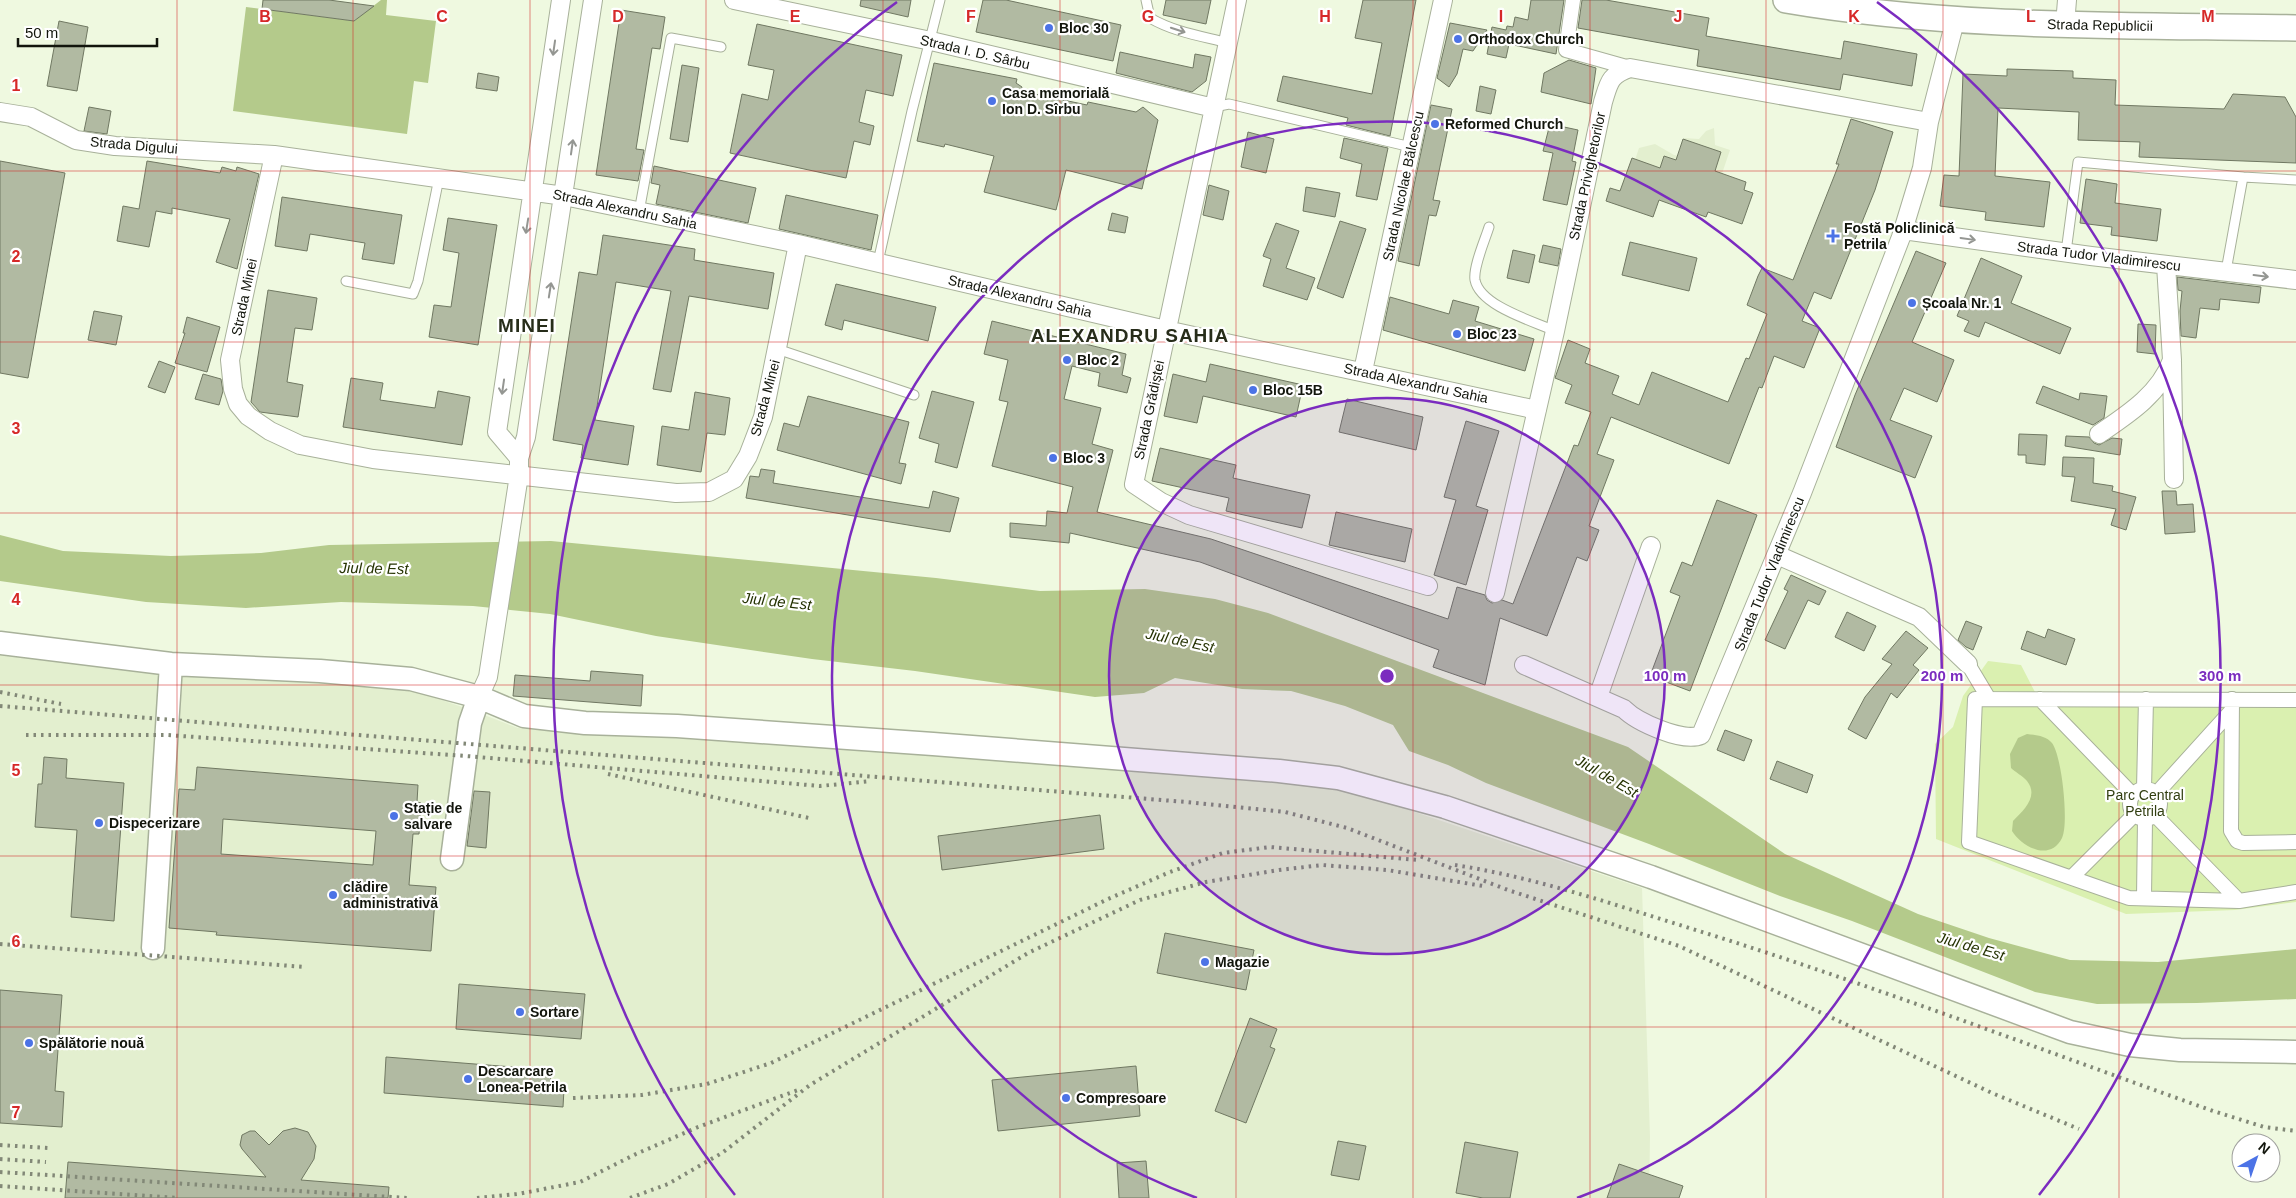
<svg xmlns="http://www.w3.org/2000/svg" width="2296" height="1198" viewBox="0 0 2296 1198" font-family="Arial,sans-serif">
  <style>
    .built { fill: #e3efcf }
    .green { fill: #daf0b0 }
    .water { fill: #b4ca8b }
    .building { fill: #b1baa2; stroke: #707862; fill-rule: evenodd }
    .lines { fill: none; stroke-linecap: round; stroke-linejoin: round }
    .service-casing { stroke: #a8b19a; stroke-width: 11 }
    .pedestrian-casing { stroke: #a8b19a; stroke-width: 16 }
    .minor-casing { stroke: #a8b19a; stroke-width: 20 }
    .tertiary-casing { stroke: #a8b19a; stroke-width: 25 }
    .secondary-casing { stroke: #a8b19a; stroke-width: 28 }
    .service { stroke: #fff; stroke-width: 9 }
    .pedestrian { stroke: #fff; stroke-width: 14 }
    .minor { stroke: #fff; stroke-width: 18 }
    .tertiary { stroke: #fff; stroke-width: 22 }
    .secondary { stroke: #fff; stroke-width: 25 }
    .rail { stroke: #828877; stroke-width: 4; stroke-dasharray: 2.5 5; stroke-linecap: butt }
    .oneway { stroke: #949692 }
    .grid { fill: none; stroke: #d62828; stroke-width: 1; stroke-opacity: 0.55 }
    .ring { fill: none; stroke: #7b2cbf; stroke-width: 2.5 }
    .poi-dot { fill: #4c73e6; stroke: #fff; stroke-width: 2 }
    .labels { text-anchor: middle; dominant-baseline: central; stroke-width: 4.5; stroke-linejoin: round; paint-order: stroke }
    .street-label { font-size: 14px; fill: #12150c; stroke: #fff }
    .poi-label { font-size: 14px; font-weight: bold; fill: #12150c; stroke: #fff; text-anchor: start }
    .park-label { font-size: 14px; fill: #313e10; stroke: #fff }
    .water-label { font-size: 15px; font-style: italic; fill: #263303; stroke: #fff }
    .district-label { font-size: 19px; font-weight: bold; letter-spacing: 1px; fill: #272d1a; stroke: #fff }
    .grid-label { font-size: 16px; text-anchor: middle; font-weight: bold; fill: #d62828; stroke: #fff; stroke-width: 4.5; stroke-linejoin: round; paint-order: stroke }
    .centre { fill: #7b2cbf; stroke: #fff; stroke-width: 2.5 }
    .ring-label { font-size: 15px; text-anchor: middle; font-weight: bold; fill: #7b2cbf; stroke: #fff; stroke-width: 4.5; stroke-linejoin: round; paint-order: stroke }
  </style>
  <rect width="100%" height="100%" fill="#eff9e0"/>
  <path class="built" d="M1714,128L1715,145L1730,150L1708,215L1626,187L1639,148L1655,144L1674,155L1682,156L1684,138L1699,139L1706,131Z
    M0,647L171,674L403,687L474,711L518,728L1270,777L1343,788L1642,888L1650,1137L1649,1198H0Z"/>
  <path class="green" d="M1988,661L2021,665L2036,694L2296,692V902L2235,910L2126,914L1936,839L1935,744L1953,727L1963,696Z"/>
  <path class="water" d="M381,0H387L386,15L436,21L428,83L414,81L407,134L233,111L246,7L354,21Z
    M0,535L63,551L171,556L261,553L329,545L551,541L936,578L1040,591L1145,589L1215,599L1268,613L1628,747L1785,854L1918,914L1989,938L2070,960L2158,962L2296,949V999L2197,1003L2097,1004L2035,992L1852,921L1780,896L1649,844L1486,783L1448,765L1409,751L1393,725L1345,706L1291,691L1242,689L1175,678L1144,693L1095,697L915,671L812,659L656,636L550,614L473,606L341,602L246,608L146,602L0,581Z
    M2027,734C2036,735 2046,736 2052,743C2062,756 2069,824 2062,838C2050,862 2022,847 2012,831L2013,821C2024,810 2039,796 2027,781C2023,776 2015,772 2011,768L2010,754L2018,738Z"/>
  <path class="building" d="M263,0H329L374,6L354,21L262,9Z
    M861,0H911L908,17L860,6Z
    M983,0H1006L1121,25L1113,61L976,32Z
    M1166,0H1211L1206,24L1163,15Z
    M1363,0H1416L1390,136L1346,125L1348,118L1277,101L1283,76L1372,94L1382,43L1355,38Z
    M1531,0H1564L1556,54L1509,44L1506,58L1487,54L1492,27L1506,30L1507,26L1513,27L1515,17L1528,20Z
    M1582,0H1606L1709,18L1706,36L1841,59L1844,41L1917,54L1912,86L1843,74L1840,90L1697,66L1699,50L1578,28Z
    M621,10L665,17L660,49L652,48L636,149L644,150L638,181L596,175Z
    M59,21L88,27L77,91L47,86Z
    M1450,23L1487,30L1473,51L1463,49L1457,74L1449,87L1437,78Z
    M757,24L902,55L893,96L866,90L859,122L874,126L870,145L854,141L846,178L730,153L742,94L768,100L774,70L748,65Z
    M1120,52L1193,68L1195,54L1211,57L1206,81L1192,92L1116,73Z
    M1569,60L1596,68L1591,104L1541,92L1544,73Z
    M934,63L1017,79L1016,83L1022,87L1021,91L1087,105L1088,102L1136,112L1143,107L1158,120L1142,189L1066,170L1056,210L984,192L994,156L945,144L944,147L917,141Z
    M682,65L699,68L688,142L670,139Z
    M2007,69L2073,71V78L2116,80L2115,105L2224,109L2233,94L2285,97L2296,117V163L2139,157L2140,142L2078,140L2079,112L1998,108L1995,176L2050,182L2044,227L1985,220L1986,212L1940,206L1944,175L1959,176L1963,74L2007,76Z
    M478,73L499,77L497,91L476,88Z
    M1480,86L1496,90L1491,114L1476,111Z
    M1431,105L1452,109L1433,200L1440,201L1436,216L1429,215L1419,266L1398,261Z
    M89,107L111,111L107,134L84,131Z
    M1851,119L1893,132L1875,190L1831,299L1814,292L1802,321L1820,328L1804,368L1774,356L1762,388L1759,387L1729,464L1611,417L1597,454L1614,460L1589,526L1599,530L1587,561L1577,557L1547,636L1500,618L1485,685L1433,667L1439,650L1200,562L1070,533L1069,543L1010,537V523L1046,526L1047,511L1067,513L1073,487L992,466L1008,402L999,400L1008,360L984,354L992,321L1126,354L1122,375L1131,378L1127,393L1098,386L1100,373L1072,366L1064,399L1101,408L1092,444L1113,450L1097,512L1211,539L1448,619L1457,587L1485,595L1487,600L1492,603L1502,600L1513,604L1574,445L1578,446L1591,412L1565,403L1572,385L1555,378L1568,340L1590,349L1585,363L1619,376L1612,394L1639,405L1652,372L1728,402L1746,358L1749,359L1767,314L1747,305L1758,276L1762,268L1793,280L1839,164H1836Z
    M1550,124L1578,130L1572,161L1576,162L1567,205L1543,200L1553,153L1543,151Z
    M1248,132L1274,139L1266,173L1241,167Z
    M1344,138L1388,148L1377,200L1356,196L1362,164L1340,158Z
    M1683,139L1721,152L1715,171L1746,182L1744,190L1753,193L1742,224L1708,212L1706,217L1659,200L1653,217L1606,201L1610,188L1620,191L1632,158L1660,168L1664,156L1676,160Z
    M0,161L65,173L28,378L0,373Z
    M147,161L220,173L222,167L236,171L237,167L259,174L237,269L216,262L230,219L172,208V214L156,211L149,247L117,241L123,206L139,209Z
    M654,166L756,188L748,223L656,204L660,185L651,183Z
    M2086,179L2117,184L2115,203L2161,209L2157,241L2111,235L2112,227L2080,223Z
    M1209,185L1229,191L1223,220L1203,215Z
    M1306,187L1340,193L1335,217L1303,211Z
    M786,195L878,215L871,250L779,229Z
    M282,197L402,215L394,264L362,259L365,243L310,234L307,251L275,246Z
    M1112,213L1128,217L1125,233L1108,230Z
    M448,218L497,225L478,345L429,337L434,305L451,307L459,253L443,250Z
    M1340,221L1366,229L1343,298L1317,288Z
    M1276,223L1299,231L1286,268L1315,278L1307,300L1263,286L1271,259L1263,256Z
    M603,235L695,249L694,260L774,273L768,309L689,296L671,392L653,389L671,291L616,282L595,420L634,426L628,465L581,458L583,445L553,440L579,272L597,275Z
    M1630,242L1697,258L1689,291L1622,275Z
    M1543,245L1561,249L1558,266L1539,262Z
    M1513,250L1535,255L1529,283L1507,278Z
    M1916,251L1946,263L1912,342L1954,360L1937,402L1904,388L1890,420L1932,436L1915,478L1836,447L1855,395Z
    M1981,258L2022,276L2011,303L2071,328L2060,354L1985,322L1979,337L1964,331L1969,321L1957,316Z
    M2177,277L2261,287L2259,303L2220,299L2219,310L2200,308L2196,338L2181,336L2180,311L2182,291L2178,290Z
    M836,284L936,307L928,341L844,320L842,330L825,325Z
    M268,290L317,298L312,330L295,328L287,382L303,385L298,417L260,412L251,402Z
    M1390,297L1449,314L1453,300L1479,307L1475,321L1534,339L1525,371L1383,330Z
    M94,311L122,316L116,345L88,340Z
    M187,317L220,327L207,372L175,363L185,333H183Z
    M2138,324L2156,325L2155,354L2137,352Z
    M159,361L175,367L165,393L148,387Z
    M1210,364L1303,385L1296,417L1203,396L1197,423L1164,416L1173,374L1206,382Z
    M203,374L221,379L223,391L219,405L195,399Z
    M351,378L383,383L380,400L435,408L438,391L470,397L462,445L343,427Z
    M2043,386L2079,400L2080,393L2107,396L2104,418L2093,425L2036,403Z
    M932,391L974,402L957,468L935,462L939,444L919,438Z
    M695,392L730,398L725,435L707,433L701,472L657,465L662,426L689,430Z
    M808,396L909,422L899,463L906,464L901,484L777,450L784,423L799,427Z
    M1347,399L1423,417L1416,450L1339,432Z
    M1466,421L1499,431L1476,506L1488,510L1466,585L1434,575L1456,500L1444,497Z
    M2019,434L2047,435L2045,465L2026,463V455H2018Z
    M2066,436L2089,437L2094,443L2099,445L2112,438L2122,439L2120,455L2065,446Z
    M1160,448L1236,465L1233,478L1310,495L1302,528L1226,511L1229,498L1152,481Z
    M2063,457L2094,458L2093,483L2113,486L2112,491L2136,497L2126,530L2111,525L2116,509L2071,501L2075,477L2062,476Z
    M761,469L775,471L773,483L929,508L933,491L959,498L950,532L746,498L750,476L759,477Z
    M2162,491H2176L2177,505L2193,504L2195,532L2165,534Z
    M1717,500L1757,515L1690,691L1650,676L1680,596L1670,592L1682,562L1692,566Z
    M1336,512L1412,529L1405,562L1329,545Z
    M1791,575L1826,591L1819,605L1808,600L1785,649L1765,640L1788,591L1784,589Z
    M1847,612L1876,626L1864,651L1835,637Z
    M1966,621L1982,627L1973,650L1966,647L1958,640Z
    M2048,629L2075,639L2066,665L2021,649L2027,631L2045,638Z
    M1906,631L1928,648L1913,665L1919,670L1897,698L1891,693L1866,739L1848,729L1865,697L1892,664L1882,659Z
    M591,671L643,675L641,706L513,696L515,675L590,681Z
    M1725,730L1752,740L1744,761L1717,750Z
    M44,757L67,759L66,778L124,783L114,921L71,917L77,830L35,827L38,784H42Z
    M1777,761L1813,775L1807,793L1770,779Z
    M197,767L418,785L417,802L421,803L419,834H413L409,885L436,887L431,951L216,935L217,932L169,928L179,789L195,790ZM223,819L376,831L373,865L221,854Z
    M474,791L490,792L486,848L467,846Z
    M1100,815L1104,849L942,870L938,836Z
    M1165,933L1254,950L1246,990L1157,973Z
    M459,984L585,994L581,1039L456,1029Z
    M0,990L62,995L55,1091L64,1092L62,1127L0,1123Z
    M1250,1018L1277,1029L1270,1047L1275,1049L1246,1123L1215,1111Z
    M386,1057L551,1070L550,1088L564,1089L563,1107L384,1093Z
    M1136,1066L1140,1116L998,1131L992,1080Z
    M295,1128L308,1132L316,1146L314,1159L301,1180L389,1187L388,1198H65L68,1162L266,1177L242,1149L240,1145L242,1135L250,1131H255L269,1145L283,1131Z
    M1338,1141L1366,1146L1359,1180L1331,1175Z
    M1465,1142L1518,1152L1510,1198H1483L1456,1193Z
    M1146,1161L1149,1198H1119L1117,1163Z
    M1619,1164L1683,1186L1679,1198H1607Z"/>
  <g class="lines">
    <defs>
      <path id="service" d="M1146,0L1150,18C1174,32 1201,36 1228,43
        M1214,107L1229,104L1411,147
        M639,212L671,38L721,47
        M1489,227C1485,240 1473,267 1475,280C1480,306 1533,321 1555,331
        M2066,252L2078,162L2243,177
        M878,262L912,111L940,0
        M2226,271L2243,177L2296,180
        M346,281L413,294L418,281L439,178
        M777,349L914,395"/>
      <path id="pedestrian" d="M1573,0L1566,50L1630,68
        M1968,664L1989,699
        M2040,699L2133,795
        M2232,699L2231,831L2237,841L2243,843L2296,842
        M2296,700L1975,699L1969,842L2129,898L2239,901L2296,892
        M2144,789L2146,699
        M2130 804a15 15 0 1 1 30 0a15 15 0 1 1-30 0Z
        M2156,794L2232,710
        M2155,815L2239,901
        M2072,877L2134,815
        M2144,898L2145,819"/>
      <path id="minor" d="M734,0L931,41L1214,108
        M1237,0L1134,484L1161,502L1189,515L1428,586
        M2065,25L2067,0
        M0,112L31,117L76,140L115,146L274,155L564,196L798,244L1166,330L1537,410
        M274,155L230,360L233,389L238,404L248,416L270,431L300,445L373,459L676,493L709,492L734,479L748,456L763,417L798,244
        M1903,230L2091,256L2296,280
        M2172,362L2174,479
        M1363,371L1443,0
        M2099,434C2127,415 2160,394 2172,360L2166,265
        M519,458L497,432L561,0
        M1777,555L1919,617L1968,664
        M1495,593L1555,331L1603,102C1609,83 1609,75 1630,68L1929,122
        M1524,665L1624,709C1637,722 1683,743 1701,735L1802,493L1901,237L1922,168L1929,122L1955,21
        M479,697L488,677L519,475V458L526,437L593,0
        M1598,697L1651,546"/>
      <path id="tertiary" d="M0,643L171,664L320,671L411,679L479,697L524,716L585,723L677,726L933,744L1279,771L1338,778L1445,807L1651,877L2070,1032L2130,1045L2180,1050L2296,1052
        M452,859L470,723L479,697
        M153,948L171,664"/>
      <path id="secondary" d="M1786,0C1955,29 2126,25 2296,28"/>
    </defs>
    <use href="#service" class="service-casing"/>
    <use href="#pedestrian" class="pedestrian-casing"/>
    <use href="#minor" class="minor-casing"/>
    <use href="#tertiary" class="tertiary-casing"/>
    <use href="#secondary" class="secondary-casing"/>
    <use href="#service" class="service"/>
    <use href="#pedestrian" class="pedestrian"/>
    <use href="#minor" class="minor"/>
    <use href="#tertiary" class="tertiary"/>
    <use href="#secondary" class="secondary"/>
    <path class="rail" d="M0,692L61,704
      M0,706L1186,802L1285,812L1347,828L1508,890L1679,946L1992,1093L2079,1129
      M26,735H167L466,756L820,786L871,781
      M608,774L809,818
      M1455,865C1539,878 1618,906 1699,931C1872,985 2042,1050 2213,1111L2264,1127L2296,1131
      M0,944L305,967
      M573,1098L642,1095L707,1084L771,1063L1108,899L1170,872L1223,853L1270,847L1418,860
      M0,1145L48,1148
      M0,1159L46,1162
      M0,1172L407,1198
      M0,1186L178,1198
      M477,1198L518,1194L580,1182L636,1154L698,1127L798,1090
      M630,1198L668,1184L722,1153L810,1085L1028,953L1140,900L1206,882L1279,870L1322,865L1387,870L1483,886"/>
  </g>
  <defs><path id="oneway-shaft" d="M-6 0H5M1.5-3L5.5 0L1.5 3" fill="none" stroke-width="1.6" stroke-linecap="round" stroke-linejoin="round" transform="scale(1.25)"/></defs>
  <g class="oneway">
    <use href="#oneway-shaft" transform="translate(1178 30) rotate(18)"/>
    <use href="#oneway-shaft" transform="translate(554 48) rotate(98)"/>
    <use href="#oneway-shaft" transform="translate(572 147) rotate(-82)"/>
    <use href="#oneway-shaft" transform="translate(527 226) rotate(99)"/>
    <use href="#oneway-shaft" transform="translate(1968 239) rotate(8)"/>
    <use href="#oneway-shaft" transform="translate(2261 276) rotate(7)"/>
    <use href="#oneway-shaft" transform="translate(550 290) rotate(-81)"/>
    <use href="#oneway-shaft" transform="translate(503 387) rotate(98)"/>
  </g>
  <path class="grid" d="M177,0V1198M353,0V1198M530,0V1198M706,0V1198M883,0V1198M1060,0V1198M1236,0V1198M1413,0V1198M1590,0V1198M1766,0V1198M1943,0V1198M2119,0V1198M0,171H2296M0,342H2296M0,513H2296M0,685H2296M0,856H2296M0,1027H2296"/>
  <circle cx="1387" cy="676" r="278" fill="#7b2cbf" fill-opacity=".12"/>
  <g class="ring">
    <circle cx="1387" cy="676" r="278"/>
    <path d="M1197 1198A555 555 0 1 1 1577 1198"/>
    <path d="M735 1195A833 833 0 0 1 897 2M1877 2A833 833 0 0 1 2039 1195"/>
  </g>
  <g class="poi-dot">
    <circle cx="1049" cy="28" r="5"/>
    <circle cx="1458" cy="39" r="5"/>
    <circle cx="992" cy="101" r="5"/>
    <circle cx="1435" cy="124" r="5"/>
    <path d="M1830.5 228.5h5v5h5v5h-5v5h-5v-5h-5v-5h5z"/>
    <circle cx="1912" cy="303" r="5"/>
    <circle cx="1457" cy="334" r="5"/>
    <circle cx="1067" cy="360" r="5"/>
    <circle cx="1253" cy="390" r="5"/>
    <circle cx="1053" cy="458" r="5"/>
    <circle cx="394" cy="816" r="5"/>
    <circle cx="99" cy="823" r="5"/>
    <circle cx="333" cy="895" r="5"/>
    <circle cx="1205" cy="962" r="5"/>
    <circle cx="520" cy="1012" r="5"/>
    <circle cx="29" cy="1043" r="5"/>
    <circle cx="468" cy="1079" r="5"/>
    <circle cx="1066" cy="1098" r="5"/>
  </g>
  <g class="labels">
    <g class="street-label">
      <text transform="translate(2100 25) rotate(1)">Strada Republicii</text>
      <text transform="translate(975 52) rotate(13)">Strada I. D. Sârbu</text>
      <text transform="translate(134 145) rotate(5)">Strada Digului</text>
      <text transform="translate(1587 176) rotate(-78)">Strada Privighetorilor</text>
      <text transform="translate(1403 186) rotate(-78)">Strada Nicolae Bălcescu</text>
      <text transform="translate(625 209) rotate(12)">Strada Alexandru Sahia</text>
      <text transform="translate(2099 256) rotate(7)">Strada Tudor Vladimirescu</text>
      <text transform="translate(1020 296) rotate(13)">Strada Alexandru Sahia</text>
      <text transform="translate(244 297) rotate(-78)">Strada Minei</text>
      <text transform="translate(1416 383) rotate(12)">Strada Alexandru Sahia</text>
      <text transform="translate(765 398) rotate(-75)">Strada Minei</text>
      <text transform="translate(1149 410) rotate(-78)">Strada Grădiștei</text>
      <text transform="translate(1769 574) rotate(-68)">Strada Tudor Vladimirescu</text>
    </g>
    <g class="poi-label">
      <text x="1059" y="28">Bloc 30</text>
      <text x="1468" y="39">Orthodox Church</text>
      <text x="1002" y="93">Casa memorială<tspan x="1002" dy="16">Ion D. Sîrbu</tspan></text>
      <text x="1445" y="124">Reformed Church</text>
      <text x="1844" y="228">Fostă Policlinică<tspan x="1844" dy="16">Petrila</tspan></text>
      <text x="1922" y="303">Școala Nr. 1</text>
      <text x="1467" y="334">Bloc 23</text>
      <text x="1077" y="360">Bloc 2</text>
      <text x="1263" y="390">Bloc 15B</text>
      <text x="1063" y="458">Bloc 3</text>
      <text x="404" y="808">Stație de<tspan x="404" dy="16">salvare</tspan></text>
      <text x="109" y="823">Dispecerizare</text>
      <text x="343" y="887">clădire<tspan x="343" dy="16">administrativă</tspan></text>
      <text x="1215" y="962">Magazie</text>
      <text x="530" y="1012">Sortare</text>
      <text x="39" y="1043">Spălătorie nouă</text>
      <text x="478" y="1071">Descarcare<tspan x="478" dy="16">Lonea-Petrila</tspan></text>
      <text x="1076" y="1098">Compresoare</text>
    </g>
    <g class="park-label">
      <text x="2145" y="795">Parc Central<tspan x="2145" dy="16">Petrila</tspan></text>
    </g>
    <g class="water-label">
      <text transform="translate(374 568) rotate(1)">Jiul de Est</text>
      <text transform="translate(777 601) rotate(6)">Jiul de Est</text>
      <text transform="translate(1180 640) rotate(12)">Jiul de Est</text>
      <text transform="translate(1607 776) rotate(30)">Jiul de Est</text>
      <text transform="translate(1971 946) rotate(16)">Jiul de Est</text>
    </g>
    <g class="district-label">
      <text x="527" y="325">MINEI</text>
      <text x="1130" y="335">ALEXANDRU SAHIA</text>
    </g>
  </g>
  <g class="grid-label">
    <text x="265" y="22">B</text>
    <text x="442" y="22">C</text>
    <text x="618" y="22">D</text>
    <text x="795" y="22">E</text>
    <text x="971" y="22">F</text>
    <text x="1148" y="22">G</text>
    <text x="1325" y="22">H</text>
    <text x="1501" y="22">I</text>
    <text x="1678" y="22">J</text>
    <text x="1854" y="22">K</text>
    <text x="2031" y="22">L</text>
    <text x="2208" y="22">M</text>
    <text x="16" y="91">1</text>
    <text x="16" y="262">2</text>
    <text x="16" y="434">3</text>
    <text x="16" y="605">4</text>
    <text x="16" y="776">5</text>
    <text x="16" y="947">6</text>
    <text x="16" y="1118">7</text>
  </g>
  <circle cx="1387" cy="676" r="8" class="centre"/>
  <g class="ring-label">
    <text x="1665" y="681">100 m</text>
    <text x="1942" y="681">200 m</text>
    <text x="2220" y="681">300 m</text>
  </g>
  <g transform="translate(2256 1158) rotate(40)"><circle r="24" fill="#ffffff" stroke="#a0a19e"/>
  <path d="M0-4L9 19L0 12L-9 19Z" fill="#4c73e6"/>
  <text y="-8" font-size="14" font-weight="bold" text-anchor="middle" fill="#12150c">N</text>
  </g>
  <path d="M18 38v8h139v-8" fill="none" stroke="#12150c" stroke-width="2.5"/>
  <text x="25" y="38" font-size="15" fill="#12150c" stroke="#ffffff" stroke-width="4" paint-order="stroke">50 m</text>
</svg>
